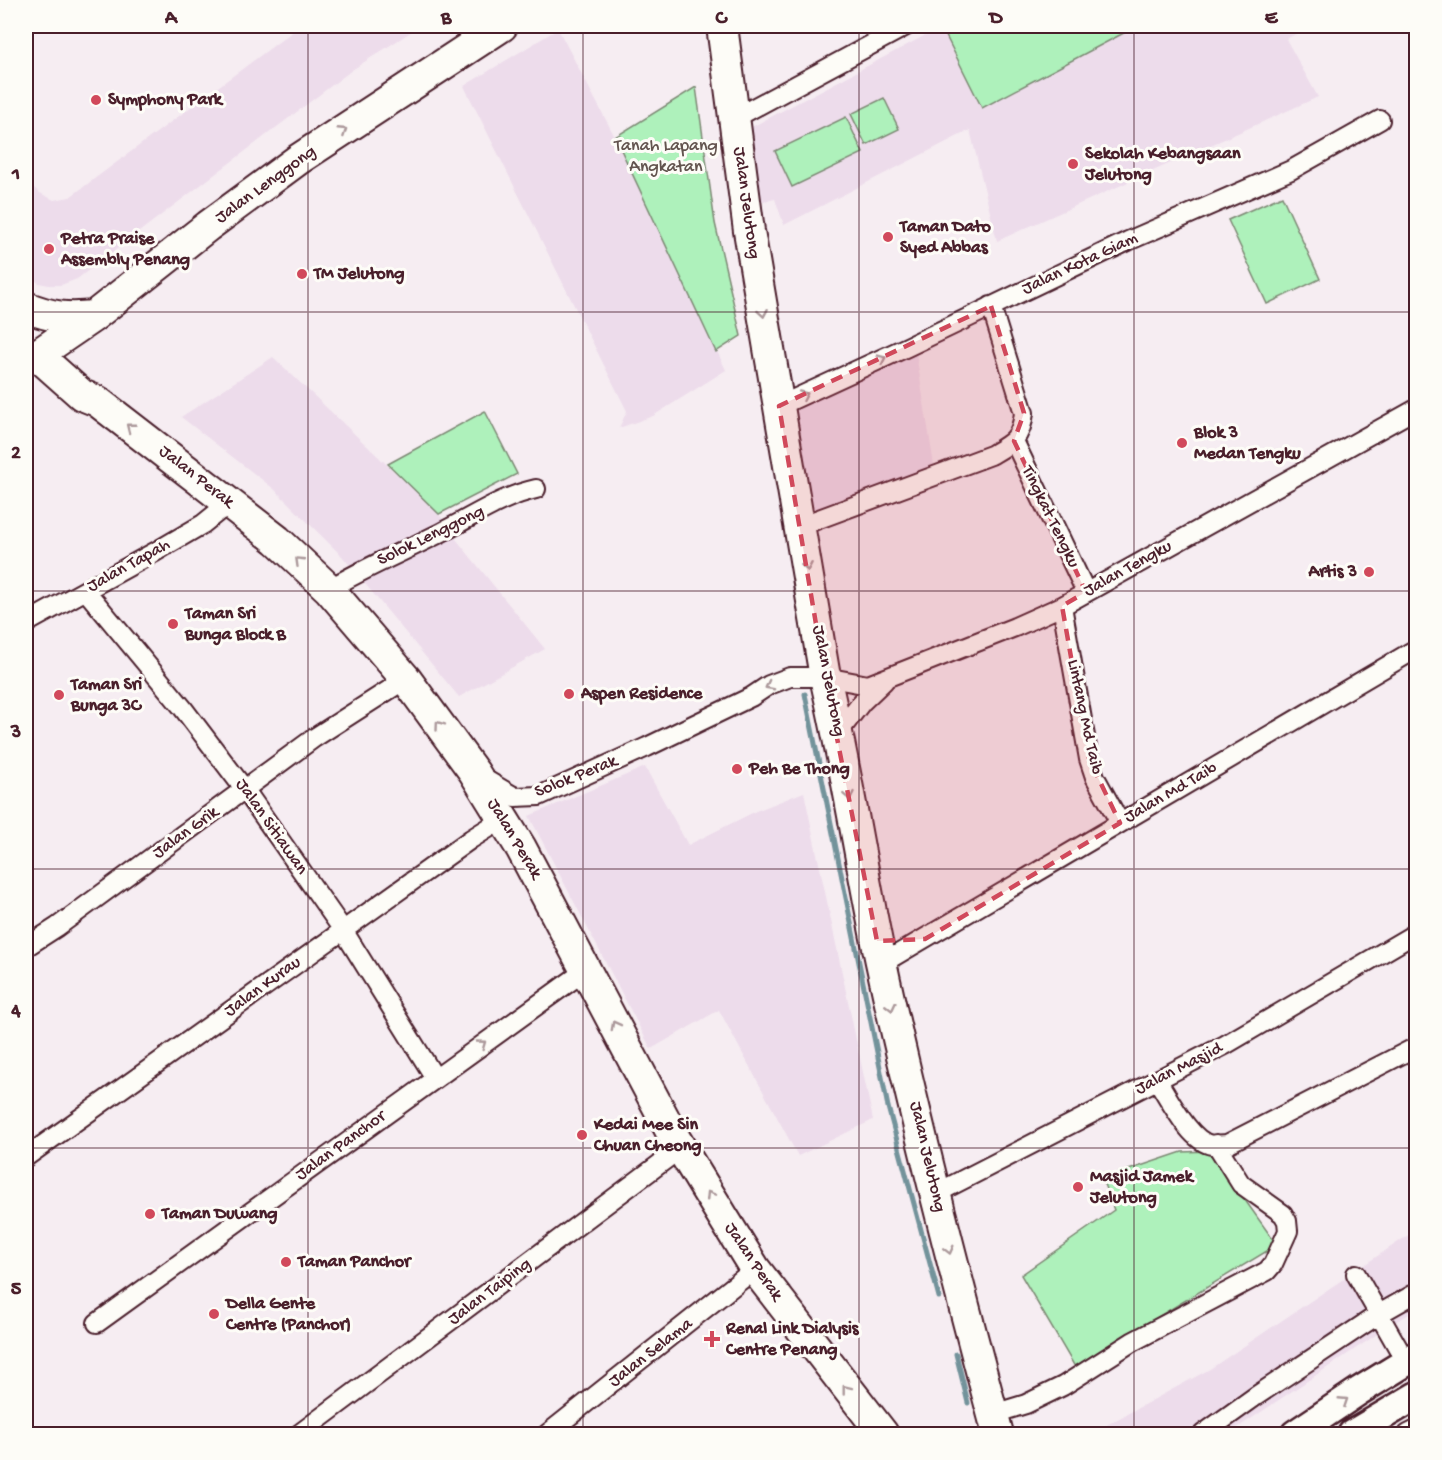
<svg xmlns="http://www.w3.org/2000/svg" width="1442" height="1460" viewBox="0 0 1442 1460" font-family="'Gochi Hand',sans-serif">
  <style>
    .built { fill: #eddceb }
    .green { fill: #aef1bb; stroke: #7c8873; stroke-width: 1.5 }
    .lines { fill: none; stroke-linecap: round; stroke-linejoin: round }
    .stream { stroke: #73939b; stroke-width: 5 }
    .minor-casing { stroke: #4a1f2b; stroke-width: 22 }
    .secondary-casing { stroke: #4a1f2b; stroke-width: 32 }
    .primary-casing { stroke: #4a1f2b; stroke-width: 34 }
    .minor { stroke: #fdfcf7; stroke-width: 18 }
    .secondary { stroke: #fdfcf7; stroke-width: 27 }
    .primary { stroke: #fdfcf7; stroke-width: 30 }
    .oneway { stroke: #ac999b }
    .marked { fill: #d1495b; fill-opacity: 0.2; stroke: #d1495b; stroke-width: 4.5; stroke-dasharray: 12 8; stroke-linejoin: round }
    .grid { fill: none; stroke: #4a1f2b; stroke-width: 1.5; stroke-opacity: 0.55 }
    .poi-dot { fill: #d1495b; stroke: #fdfcf7; stroke-width: 2 }
    .labels { text-anchor: middle; dominant-baseline: central; stroke-width: 6; stroke-linejoin: round; paint-order: stroke }
    .poi-label { font-size: 18px; font-weight: bold; fill: #4a1f2b; stroke: #fdfcf7; text-anchor: start }
    .park-label { font-size: 18px; fill: #63544f; stroke: #fdfcf7 }
    .street-label { font-size: 18px; fill: #4a1f2b; stroke: #fdfcf7 }
    .neatline { fill: none; stroke: #4a1f2b; stroke-width: 2 }
    .grid-label { font-size: 20px; text-anchor: middle; font-weight: bold; fill: #4a1f2b }
  </style>
  <rect width="100%" height="100%" fill="#f6edf2"/>
  <filter id="ink" filterUnits="userSpaceOnUse"><feTurbulence type="fractalNoise" baseFrequency=".0167" numOctaves="2"/><feDisplacementMap in="SourceGraphic" scale="12" xChannelSelector="R" yChannelSelector="G"/><feConvolveMatrix kernelMatrix="1 2 1 2 8 2 1 2 1" color-interpolation-filters="sRGB"/></filter>
  <g filter="url(#ink)">
    <path class="built" d="M300,26H420L352,70L77,279L61,285H49L39,283L26,275V181L40,193L54,200L70,197Z
      M943,26H1311L1286,39L1318,97L997,241L970,130L784,225L775,199L761,202L748,129Z
      M558,29L615,137L726,370L653,416L619,428L627,411L464,86Z
      M913,334L937,484L816,532L793,390Z
      M273,357L439,514L456,539L545,649L459,697L342,556L274,489L181,417Z
      M645,767L688,845L756,811L804,792L873,1120L798,1156L719,1010L651,1049L529,816Z
      M1416,1230V1310L1397,1321L1228,1434H1090L1210,1369Z"/>
    <path class="green" d="M941,26H1137L982,108Z
      M696,87L715,223L741,336L716,352L615,137Z
      M884,98L899,129L866,145L851,114Z
      M846,117L863,153L792,187L775,151Z
      M1282,196L1320,279L1267,304L1228,220Z
      M485,411L517,474L439,514L388,464Z
      M1210,1151L1277,1245L1075,1367L1021,1275L1114,1210L1102,1179L1182,1152Z"/>
    <g class="lines">
      <path class="stream" d="M805,694L888,1107L939,1297
        M956,1354L968,1403"/>
      <defs>
        <path id="minor" d="M733,119L906,26
          M779,406L907,347L1128,241L1291,170L1380,120
          M1014,441L1086,592
          M800,526L991,455C1012,443 1021,439 1024,413L991,306
          M329,589C366,567 405,551 444,531C474,516 503,496 536,489
          M86,591L182,707L245,790L343,930L435,1078
          M1062,606L1089,759L1095,777L1120,823
          M26,623L155,552L203,524L229,503
          M838,733L862,702L884,681
          M483,778L515,797L539,796L647,747L751,697L769,685L790,677H825L868,685L1015,627L1062,606L1416,409
          M26,947L57,927L314,738L406,679
          M881,964L1416,649
          M1157,1080C1169,1098 1190,1142 1212,1145C1217,1145 1222,1144 1227,1144L1416,1047
          M26,1157L471,839L503,819
          M935,1194L1225,1045L1416,933
          M1356,1274L1406,1362
          M97,1323L586,970
          M993,1414L1026,1404L1063,1386L1132,1342L1267,1271L1273,1264L1288,1231L1287,1221L1283,1214L1241,1184L1216,1144
          M299,1434L681,1148
          M547,1434L755,1269
          M1203,1434L1256,1396L1379,1314L1416,1293
          M1408,1434L1416,1430"/>
        <path id="secondary" d="M1295,1434L1359,1391L1416,1356
          M1352,1434L1416,1396"/>
        <path id="primary" d="M502,26L299,159L208,226L94,316L37,355L82,395L97,401L277,540L329,589L406,679L474,772L521,848L674,1137L755,1269L883,1434
          M722,26L749,231L825,677C847,771 861,867 881,962C915,1121 956,1278 998,1434
          M26,307C51,317 67,319 94,316"/>
      </defs>
      <use href="#minor" class="minor-casing"/>
      <use href="#secondary" class="secondary-casing"/>
      <use href="#primary" class="primary-casing"/>
      <use href="#minor" class="minor"/>
      <use href="#secondary" class="secondary"/>
      <use href="#primary" class="primary"/>
    </g>
    <defs><path id="oneway-chevron" d="M-2-3.5L2.5 0L-2 3.5" fill="none" stroke-width="1.6" stroke-linecap="round" stroke-linejoin="round" transform="scale(1.5)"/></defs>
    <g class="oneway">
      <use href="#oneway-chevron" transform="translate(343 131) rotate(-33)"/>
      <use href="#oneway-chevron" transform="translate(763 313) rotate(80)"/>
      <use href="#oneway-chevron" transform="translate(882 359) rotate(-25)"/>
      <use href="#oneway-chevron" transform="translate(804 395) rotate(-24)"/>
      <use href="#oneway-chevron" transform="translate(130 427) rotate(-142)"/>
      <use href="#oneway-chevron" transform="translate(299 561) rotate(-136)"/>
      <use href="#oneway-chevron" transform="translate(807 567) rotate(80)"/>
      <use href="#oneway-chevron" transform="translate(769 686) rotate(152)"/>
      <use href="#oneway-chevron" transform="translate(439 725) rotate(-126)"/>
      <use href="#oneway-chevron" transform="translate(849 796) rotate(79)"/>
      <use href="#oneway-chevron" transform="translate(891 1007) rotate(77)"/>
      <use href="#oneway-chevron" transform="translate(615 1025) rotate(-118)"/>
      <use href="#oneway-chevron" transform="translate(482 1044) rotate(-36)"/>
      <use href="#oneway-chevron" transform="translate(710 1195) rotate(-122)"/>
      <use href="#oneway-chevron" transform="translate(949 1250) rotate(76)"/>
      <use href="#oneway-chevron" transform="translate(846 1389) rotate(-128)"/>
      <use href="#oneway-chevron" transform="translate(1344 1401) rotate(-33)"/>
    </g>
  </g>
  <path class="marked" d="M991,306L1024,413L1014,441L1086,592L1062,606L1089,759L1120,823L925,939L877,941L825,677L779,406Z"/>
  <path class="grid" d="M308,26V1434M583,26V1434M859,26V1434M1134,26V1434M26,312H1416M26,591H1416M26,869H1416M26,1148H1416"/>
  <g class="poi-dot">
    <circle cx="96" cy="100" r="6"/>
    <circle cx="1073" cy="164" r="6"/>
    <circle cx="888" cy="237" r="6"/>
    <circle cx="49" cy="249" r="6"/>
    <circle cx="302" cy="274" r="6"/>
    <circle cx="1182" cy="443" r="6"/>
    <circle cx="1369" cy="572" r="6"/>
    <circle cx="173" cy="624" r="6"/>
    <circle cx="569" cy="694" r="6"/>
    <circle cx="59" cy="695" r="6"/>
    <circle cx="737" cy="769" r="6"/>
    <circle cx="582" cy="1135" r="6"/>
    <circle cx="1078" cy="1187" r="6"/>
    <circle cx="150" cy="1214" r="6"/>
    <circle cx="286" cy="1262" r="6"/>
    <circle cx="214" cy="1314" r="6"/>
    <path d="M709 1330h6v6h6v6h-6v6h-6v-6h-6v-6h6z"/>
  </g>
  <g class="labels">
    <g class="poi-label">
      <text x="108" y="100">Symphony Park</text>
      <text x="1085" y="154">Sekolah Kebangsaan<tspan x="1085" dy="21">Jelutong</tspan></text>
      <text x="900" y="227">Taman Dato<tspan x="900" dy="21">Syed Abbas</tspan></text>
      <text x="61" y="239">Petra Praise<tspan x="61" dy="21">Assembly Penang</tspan></text>
      <text x="314" y="274">TM Jelutong</text>
      <text x="1194" y="433">Blok 3<tspan x="1194" dy="21">Medan Tengku</tspan></text>
      <text x="1357" y="572" text-anchor="end">Artis 3</text>
      <text x="185" y="614">Taman Sri<tspan x="185" dy="21">Bunga Block B</tspan></text>
      <text x="71" y="685">Taman Sri<tspan x="71" dy="21">Bunga 3C</tspan></text>
      <text x="581" y="694">Aspen Residence</text>
      <text x="749" y="769">Peh Be Thong</text>
      <text x="594" y="1125">Kedai Mee Sin<tspan x="594" dy="21">Chuan Cheong</tspan></text>
      <text x="1090" y="1177">Masjid Jamek<tspan x="1090" dy="21">Jelutong</tspan></text>
      <text x="162" y="1214">Taman Duwang</text>
      <text x="298" y="1262">Taman Panchor</text>
      <text x="226" y="1304">Della Gente<tspan x="226" dy="21">Centre (Panchor)</tspan></text>
      <text x="726" y="1329">Renal Link Dialysis<tspan x="726" dy="21">Centre Penang</tspan></text>
    </g>
    <g class="park-label">
      <text x="666" y="146">Tanah Lapang<tspan x="666" dy="21">Angkatan</tspan></text>
    </g>
    <g class="street-label">
      <text transform="translate(266 185) rotate(-36)">Jalan Lenggong</text>
      <text transform="translate(746 203) rotate(82)">Jalan Jelutong</text>
      <text transform="translate(1080 264) rotate(-25)">Jalan Kota Giam</text>
      <text transform="translate(196 477) rotate(38)">Jalan Perak</text>
      <text transform="translate(1050 517) rotate(64)">Tingkat Tengku</text>
      <text transform="translate(431 536) rotate(-26)">Solok Lenggong</text>
      <text transform="translate(129 566) rotate(-29)">Jalan Tapah</text>
      <text transform="translate(1128 569) rotate(-29)">Jalan Tengku</text>
      <text transform="translate(828 681) rotate(79)">Jalan Jelutong</text>
      <text transform="translate(1084 717) rotate(78)">Lintang Md Taib</text>
      <text transform="translate(576 777) rotate(-22)">Solok Perak</text>
      <text transform="translate(1171 793) rotate(-30)">Jalan Md Taib</text>
      <text transform="translate(271 827) rotate(55)">Jalan Sitiawan</text>
      <text transform="translate(186 833) rotate(-36)">Jalan Grik</text>
      <text transform="translate(514 839) rotate(59)">Jalan Perak</text>
      <text transform="translate(263 987) rotate(-36)">Jalan Kurau</text>
      <text transform="translate(1179 1069) rotate(-27)">Jalan Masjid</text>
      <text transform="translate(341 1146) rotate(-36)">Jalan Panchor</text>
      <text transform="translate(927 1157) rotate(77)">Jalan Jelutong</text>
      <text transform="translate(753 1262) rotate(56)">Jalan Perak</text>
      <text transform="translate(490 1292) rotate(-37)">Jalan Taiping</text>
      <text transform="translate(651 1353) rotate(-38)">Jalan Selama</text>
    </g>
  </g>
  <rect width="1442" height="1460" fill="none" stroke="#fdfcf7" stroke-width="66"/>
  <rect x="33" y="33" width="1376" height="1394" class="neatline"/>
  <g class="grid-label">
    <text x="171" y="23">A</text>
    <text x="446" y="23">B</text>
    <text x="721" y="23">C</text>
    <text x="996" y="23">D</text>
    <text x="1271" y="23">E</text>
    <text x="16" y="179">1</text>
    <text x="16" y="458">2</text>
    <text x="16" y="737">3</text>
    <text x="16" y="1016">4</text>
    <text x="16" y="1294">5</text>
  </g>
</svg>
